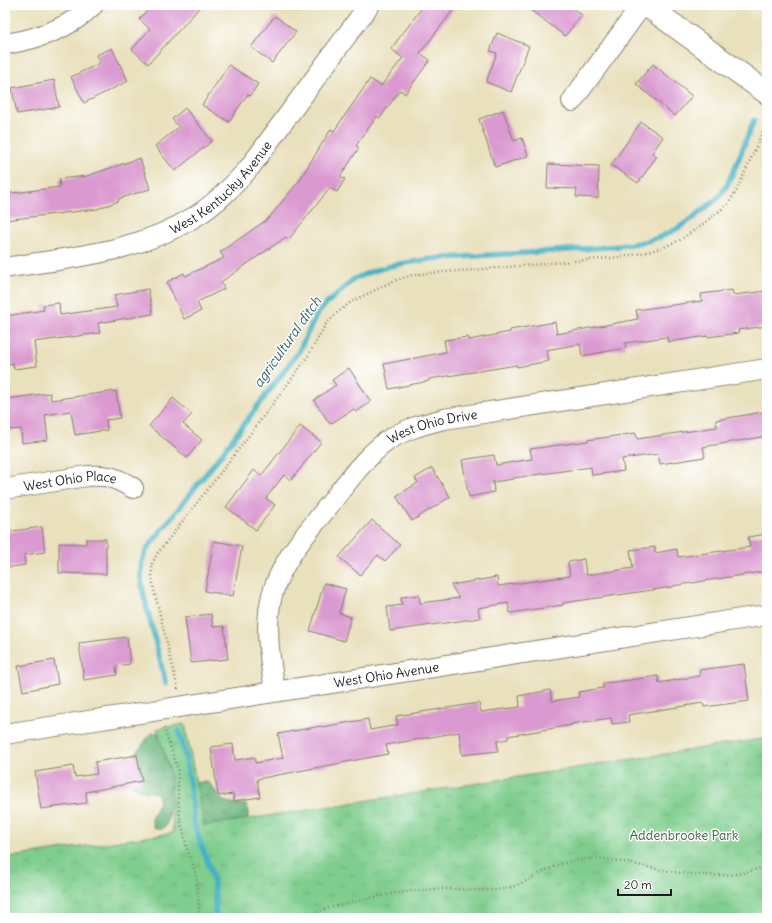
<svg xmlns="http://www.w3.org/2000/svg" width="772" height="923" viewBox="0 0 772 923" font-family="Delius,sans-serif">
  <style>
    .forest { fill: url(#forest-crowns); stroke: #42664a }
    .park { fill: url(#park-tufts); stroke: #4e7554 }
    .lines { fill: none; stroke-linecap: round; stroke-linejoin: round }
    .stream { stroke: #46b2c3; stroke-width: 5.5 }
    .building { fill: #da99d0 }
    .minor-casing { stroke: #827e6c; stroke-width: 22 }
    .tertiary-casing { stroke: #827e6c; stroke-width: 24 }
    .path { stroke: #827e6c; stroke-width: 2.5; stroke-dasharray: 1 3; stroke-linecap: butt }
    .minor { stroke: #fff; stroke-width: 20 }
    .tertiary { stroke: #fff; stroke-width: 22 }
    .labels { text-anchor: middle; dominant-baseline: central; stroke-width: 3; stroke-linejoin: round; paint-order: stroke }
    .street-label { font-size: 13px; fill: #1c1c1c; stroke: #fff }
    .park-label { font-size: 13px; fill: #446349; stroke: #fff }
    .water-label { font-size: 14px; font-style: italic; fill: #2f6067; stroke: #fff }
  </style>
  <defs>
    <pattern id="forest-crowns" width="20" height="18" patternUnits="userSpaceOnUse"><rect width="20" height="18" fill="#67b178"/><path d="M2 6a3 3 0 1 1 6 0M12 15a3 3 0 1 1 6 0" fill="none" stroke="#548f62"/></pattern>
    <pattern id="park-tufts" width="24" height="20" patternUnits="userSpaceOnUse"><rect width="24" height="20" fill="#7fce8d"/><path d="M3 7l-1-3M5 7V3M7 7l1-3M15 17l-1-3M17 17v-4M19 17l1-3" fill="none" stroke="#6db079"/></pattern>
  </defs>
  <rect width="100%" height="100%" fill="#fff"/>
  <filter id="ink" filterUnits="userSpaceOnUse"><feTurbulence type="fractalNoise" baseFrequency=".025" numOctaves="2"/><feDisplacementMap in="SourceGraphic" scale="8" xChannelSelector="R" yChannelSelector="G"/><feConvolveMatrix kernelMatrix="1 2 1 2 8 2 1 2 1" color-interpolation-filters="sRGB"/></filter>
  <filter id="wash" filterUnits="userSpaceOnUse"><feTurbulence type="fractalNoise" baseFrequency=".012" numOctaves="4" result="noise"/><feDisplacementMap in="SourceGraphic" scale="16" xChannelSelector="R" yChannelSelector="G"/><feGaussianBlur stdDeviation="0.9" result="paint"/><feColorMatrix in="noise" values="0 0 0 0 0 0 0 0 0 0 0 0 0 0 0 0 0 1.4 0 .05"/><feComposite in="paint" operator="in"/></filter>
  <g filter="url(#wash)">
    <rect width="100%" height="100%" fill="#e9e0bc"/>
    <path class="forest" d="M152,733H156L162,735L192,784C218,777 209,791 224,801C227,803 241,804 246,805L249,811L247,825L213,840L174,804L170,807C169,817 168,834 154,828C153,825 152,823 152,821C151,810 162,807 158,793L140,790L133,785L128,777L132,758L144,743L148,737Z"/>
    <path class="park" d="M185,724L204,826L767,738V918H5V858L173,833L170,771L157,729Z"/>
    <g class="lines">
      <path class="stream" d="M166,684L144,596L141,579V569L142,561L147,549L223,452L288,366L299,351L309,330L316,316L324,306L354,279L373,271L394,265L430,259L584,249L619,246L644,242L660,237L675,230L693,218L719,197L727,185L737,163L754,120
        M179,731L186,759L190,785L194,825L200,842L210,868L214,884L216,918"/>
    </g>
    <g id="blocks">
      <path class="building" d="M153,5H202L148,64L132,49L150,29L139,19Z
        M424,5H457L420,53L430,60L405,94L400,90L380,118L377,116L356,146L359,148L340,177L345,179L337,192L330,188L289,239L286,237L221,282L224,289L197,302L201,311L184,319L167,282L184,273L185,276L224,258L220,252L268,219L299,181L331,129L334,131L370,79L381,86L403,58L391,49Z
        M524,5H568L582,15L565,36Z
        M275,16L296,32L272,63L251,47Z
        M497,33L529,46L511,92L486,82L497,53L490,51Z
        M112,48L128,81L84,103L71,77L100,63L96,55Z
        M653,64L692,96L675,116L636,84Z
        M229,65L258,84L250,96L247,95L229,122L202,105Z
        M54,80L59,107L17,114L12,88Z
        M185,108L212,141L175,171L155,146L179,127L172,119Z
        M503,110L514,141L522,138L528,156L495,167L479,119Z
        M641,122L663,137L652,153L657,156L638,183L611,165Z
        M140,158L150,189L118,199L119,201L97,209L5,220V194L60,187L59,179L87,176Z
        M548,164L599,166L598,198L576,197L577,189L547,188Z
        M148,289L153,314L98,323L100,333L34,342L37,366L14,369L13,363L5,364V316L44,310L43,305L59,303L60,315L117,307L114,295Z
        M732,290L733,295L767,291V326L738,330L739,333L707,337V336L668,342L667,337L625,343L626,348L582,356L580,344L546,350L549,361L517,367V365L429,379V381L389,389L384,364L446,352L444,340L468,337L469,340L510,332V330L555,322L557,334L638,319L636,310L702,301L701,294Z
        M349,368L371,402L356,412L354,409L330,424L314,400L336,385L332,380Z
        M116,391L120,418L106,420L107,430L75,435L71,411L45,415L48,440L22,443L21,429L10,430L6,399L50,393L51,400Z
        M173,398L192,414L183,424L202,440L187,458L149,426Z
        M763,412L767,436L703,447L705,457L660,464L658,454L622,459L624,471L592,475L591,467L513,478V479L493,482L494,492L469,497L462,460L494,455L496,465L532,459L530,449L588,441L587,440L636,433L637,439L717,427L716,420Z
        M300,426L321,442L291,480L284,475L266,498L275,505L256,530L226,507L254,470L261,476Z
        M432,468L450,497L412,521L396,496L418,483L415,478Z
        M372,520L400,545L385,561L378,555L360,575L339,557Z
        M42,527L45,552L24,555L25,565L5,568V532Z
        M767,534V571L673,586V587L563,603V605L510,613L508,603L478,608L480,618L390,631L387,607L402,605L401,597L419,595L420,603L459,598L451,585L497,577L498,586L570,576L568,562L584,559L586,575L633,568L630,550L655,547V553L677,549L678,557L750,547L748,537Z
        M86,539H106V574L59,573V543L86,544Z
        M214,541L242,546L233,596L205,591Z
        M324,583L346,589L339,613L351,617L344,641L310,631Z
        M211,614L213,627L224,626L228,659L191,663L185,617Z
        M127,637L130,664L116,666L117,675L84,680L79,643Z
        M54,660L58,684L23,691L18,666Z
        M744,664L749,701L704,707L703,703L628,715L629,722L612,724L611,718L571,724L572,725L508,736V739L497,741L498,751L462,755L459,732L386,745L388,754L257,779L260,797L234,801L233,794L218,796L211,747L233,744L235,760L255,757V763L283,758L278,734L321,726L322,727L368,719L370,730L398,725L396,716L479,703L481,712L520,707L519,696L550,690L552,701L579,697L578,692L603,688V683L623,681L658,676L659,683L700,676L699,670Z
        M137,755L142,781L86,792L87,803L41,809L35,772L73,766L75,777L97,774L95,762Z"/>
    </g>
  </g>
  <g filter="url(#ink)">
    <use href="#blocks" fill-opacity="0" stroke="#827e6c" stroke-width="1"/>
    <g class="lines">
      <defs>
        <g id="minor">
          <path d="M5,44C38,39 69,29 93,5"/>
          <path d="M572,101L642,5"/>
          <path id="s1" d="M5,268C72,257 137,253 196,216C217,203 234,185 250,167L369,5"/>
          <path id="s2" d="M5,489L87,476C108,475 115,477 133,488"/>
          <path id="s3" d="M275,691C270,659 264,627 272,595C282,559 308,532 330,504C348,481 364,458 387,441C404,429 425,424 444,419L767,369"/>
          <path id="s4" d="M5,734L767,615"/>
        </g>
        <path id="tertiary" d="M646,5L767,93"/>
      </defs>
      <use href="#minor" class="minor-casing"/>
      <use href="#tertiary" class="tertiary-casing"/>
      <path class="path" d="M178,689L155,594L152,578V564L157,554L232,458L296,373L308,356L326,324L337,313L351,302L391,282L412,275L431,273L473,270L621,257L647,252L664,247L680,240L699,227L727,205L737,190L767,122
        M164,728L178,770V797L180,817L187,849L194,869L197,882L199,908V918
        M302,918C319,910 336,906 354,902C380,895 407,891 434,889C456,888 486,893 507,888C524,884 538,874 553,867C568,861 582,858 597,859C619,859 641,867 663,870C685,874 713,877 735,874C745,873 757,869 767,866"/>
      <use href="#minor" class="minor"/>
      <use href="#tertiary" class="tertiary"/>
    </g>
  </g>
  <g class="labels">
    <g class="street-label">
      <text stroke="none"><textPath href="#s1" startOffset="237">West Kentucky Avenue</textPath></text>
      <text stroke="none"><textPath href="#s3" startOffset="339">West Ohio Drive</textPath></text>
      <text stroke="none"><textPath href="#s2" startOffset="66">West Ohio Place</textPath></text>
      <text stroke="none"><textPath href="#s4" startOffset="386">West Ohio Avenue</textPath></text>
    </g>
    <g class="park-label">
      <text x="684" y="835">Addenbrooke Park</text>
    </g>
    <g class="water-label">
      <text transform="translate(287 342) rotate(-55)">agricultural ditch</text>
    </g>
  </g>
  <rect width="772" height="923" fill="none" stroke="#fff" stroke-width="20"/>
  <path d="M618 889v6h53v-6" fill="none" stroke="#1c1c1c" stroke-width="2"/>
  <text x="624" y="889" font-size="12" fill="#1c1c1c" stroke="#ffffff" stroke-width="3" paint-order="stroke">20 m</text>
</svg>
